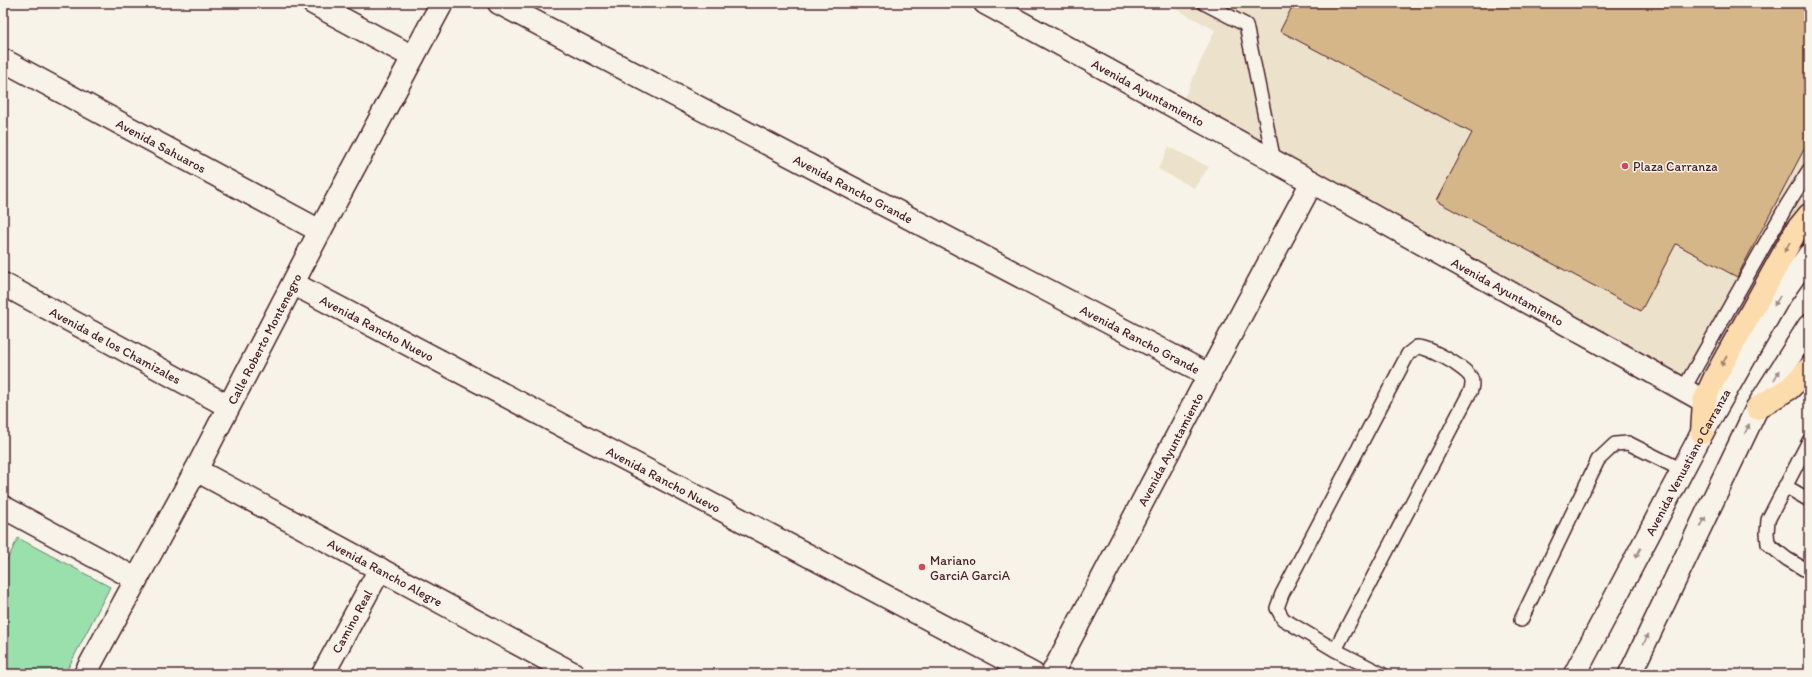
<svg xmlns="http://www.w3.org/2000/svg" width="1812" height="677" viewBox="0 0 1812 677" font-family="Itim,sans-serif">
  <style>
    .built { fill: #ece1cb }
    .green { fill: #99e0ad; stroke: #72806c }
    .building { fill: #d4b688; stroke: #4a1f2b }
    .lines { fill: none; stroke-linecap: round; stroke-linejoin: round }
    .service-casing { stroke: #4a1f2b; stroke-width: 16 }
    .minor-casing { stroke: #4a1f2b; stroke-width: 25 }
    .tertiary-casing { stroke: #4a1f2b; stroke-width: 25 }
    .secondary-casing { stroke: #4a1f2b; stroke-width: 25 }
    .primary-casing { stroke: #4a1f2b; stroke-width: 25 }
    .service { stroke: #f7f3e8; stroke-width: 13 }
    .minor { stroke: #f7f3e8; stroke-width: 22 }
    .tertiary { stroke: #f7f3e8; stroke-width: 22 }
    .secondary { stroke: #f7f3e8; stroke-width: 22 }
    .primary { stroke: #fcdcac; stroke-width: 22 }
    .oneway { fill: #a37e6c }
    .oneway2 { fill: #a0898a }
    .poi-dot { fill: #d1495b; stroke: #f7f3e8; stroke-width: 1.5 }
    .labels { text-anchor: middle; dominant-baseline: central; stroke-width: 3; stroke-linejoin: round; paint-order: stroke }
    .street-label { font-size: 13px; fill: #4a1f2b; stroke: #f7f3e8 }
    .poi-label { font-size: 13px; fill: #4a1f2b; stroke: #f7f3e8; text-anchor: start }
  </style>
  <rect width="100%" height="100%" fill="#f7f3e8"/>
  <filter id="ink" filterUnits="userSpaceOnUse"><feTurbulence type="fractalNoise" baseFrequency=".025" numOctaves="2"/><feDisplacementMap in="SourceGraphic" scale="8" xChannelSelector="R" yChannelSelector="G"/><feConvolveMatrix kernelMatrix="1 2 1 2 8 2 1 2 1" color-interpolation-filters="sRGB"/></filter>
  <g filter="url(#ink)">
    <path class="built" d="M1165,3H1809V195L1768,249L1690,388L1183,100L1215,30Z
      M1169,147L1209,167L1194,188L1158,169Z"/>
    <path class="green" d="M18,538L110,587L65,674H3V568Z"/>
    <path class="building" d="M1294,3H1809V140L1737,277L1676,244L1641,311L1436,201L1472,133L1280,31Z"/>
    <g class="lines">
      <defs>
        <path id="service" d="M1204,3L1246,25L1274,161
          M1683,390L1787,205L1809,170
          M1809,441L1768,520L1767,533L1768,544L1787,559L1809,572
          M1785,486L1809,500
          M1521,620L1598,460L1615,444L1628,443L1682,470
          M1335,650L1471,390C1472,386 1473,382 1471,378C1467,368 1427,346 1417,347L1408,354L1282,594L1277,608L1283,619L1335,650L1382,674"/>
        <g id="minor">
          <path d="M313,3L413,57"/>
          <path id="s1" d="M499,3L1209,375"/>
          <path id="s2" d="M985,3L1312,182L1704,401"/>
          <path id="s3" d="M3,60L320,231"/>
          <path id="s4" d="M3,284L228,406"/>
          <path id="s5" d="M294,284L1033,674"/>
          <path id="s6" d="M196,470L574,674"/>
          <path d="M3,507L136,579"/>
          <path id="s7" d="M323,674L380,569"/>
          <path id="s8" d="M1052,674L1209,375L1312,182"/>
        </g>
        <g id="tertiary">
          <path id="s9" d="M85,674L196,470L320,231L442,3"/>
        </g>
        <g id="secondary">
          <path id="s10" d="M1575,674L1702,433L1778,299L1809,255"/>
          <path d="M1630,674L1757,408L1809,326"/>
        </g>
        <path id="primary" d="M1757,408L1790,388L1809,368
          M1702,433L1704,401L1715,377L1796,231L1809,215"/>
      </defs>
      <use href="#service" class="service-casing"/>
      <use href="#minor" class="minor-casing"/>
      <use href="#tertiary" class="tertiary-casing"/>
      <use href="#secondary" class="secondary-casing"/>
      <use href="#primary" class="primary-casing"/>
      <use href="#service" class="service"/>
      <use href="#minor" class="minor"/>
      <use href="#tertiary" class="tertiary"/>
      <use href="#secondary" class="secondary"/>
      <use href="#primary" class="primary"/>
    </g>
    <defs><path id="oneway-solid" d="M-6-.8H1V-3.2L6.5 0L1 3.2V.8H-6Z"/></defs>
    <g class="oneway">
      <use href="#oneway-solid" transform="translate(1787 247) rotate(120)"/>
      <use href="#oneway-solid" transform="translate(1724 361) rotate(118)"/>
    </g>
    <g class="oneway2">
      <use href="#oneway-solid" transform="translate(1777 301) rotate(122)"/>
      <use href="#oneway-solid" transform="translate(1777 375) rotate(-58)"/>
      <use href="#oneway-solid" transform="translate(1747 429) rotate(-65)"/>
      <use href="#oneway-solid" transform="translate(1703 522) rotate(-64)"/>
      <use href="#oneway-solid" transform="translate(1638 553) rotate(118)"/>
      <use href="#oneway-solid" transform="translate(1646 639) rotate(-64)"/>
    </g>
  </g>
  <g class="poi-dot">
    <circle cx="1625" cy="166" r="4"/>
    <circle cx="922" cy="567" r="4"/>
  </g>
  <g class="labels">
    <g class="street-label">
      <text stroke="none"><textPath href="#s2" startOffset="186">Avenida Ayuntamiento</textPath></text>
      <text stroke="none"><textPath href="#s3" startOffset="180">Avenida Sahuaros</textPath></text>
      <text stroke="none"><textPath href="#s1" startOffset="400">Avenida Rancho Grande</textPath></text>
      <text stroke="none"><textPath href="#s2" startOffset="597">Avenida Ayuntamiento</textPath></text>
      <text stroke="none"><textPath href="#s5" startOffset="94">Avenida Rancho Nuevo</textPath></text>
      <text stroke="none"><textPath href="#s9" startOffset="380">Calle Roberto Montenegro</textPath></text>
      <text stroke="none"><textPath href="#s1" startOffset="724">Avenida Rancho Grande</textPath></text>
      <text stroke="none"><textPath href="#s4" startOffset="128">Avenida de los Chamizales</textPath></text>
      <text stroke="none"><textPath href="#s8" startOffset="254">Avenida Ayuntamiento</textPath></text>
      <text stroke="none"><textPath href="#s10" startOffset="240">Avenida Venustiano Carranza</textPath></text>
      <text stroke="none"><textPath href="#s5" startOffset="418">Avenida Rancho Nuevo</textPath></text>
      <text stroke="none"><textPath href="#s6" startOffset="215">Avenida Rancho Alegre</textPath></text>
      <text stroke="none"><textPath href="#s7" startOffset="60">Camino Real</textPath></text>
    </g>
    <g class="poi-label">
      <text x="1633" y="166">Plaza Carranza</text>
      <text x="930" y="560">Mariano<tspan x="930" dy="15">GarciA GarciA</tspan></text>
    </g>
  </g>
  <rect width="1812" height="677" fill="none" stroke="#f7f3e8" stroke-width="16"/>
  <rect x="8" y="8" width="1796" height="661" fill="none" stroke="#4a1f2b" stroke-width="1.5" filter="url(#ink)"/>
</svg>
